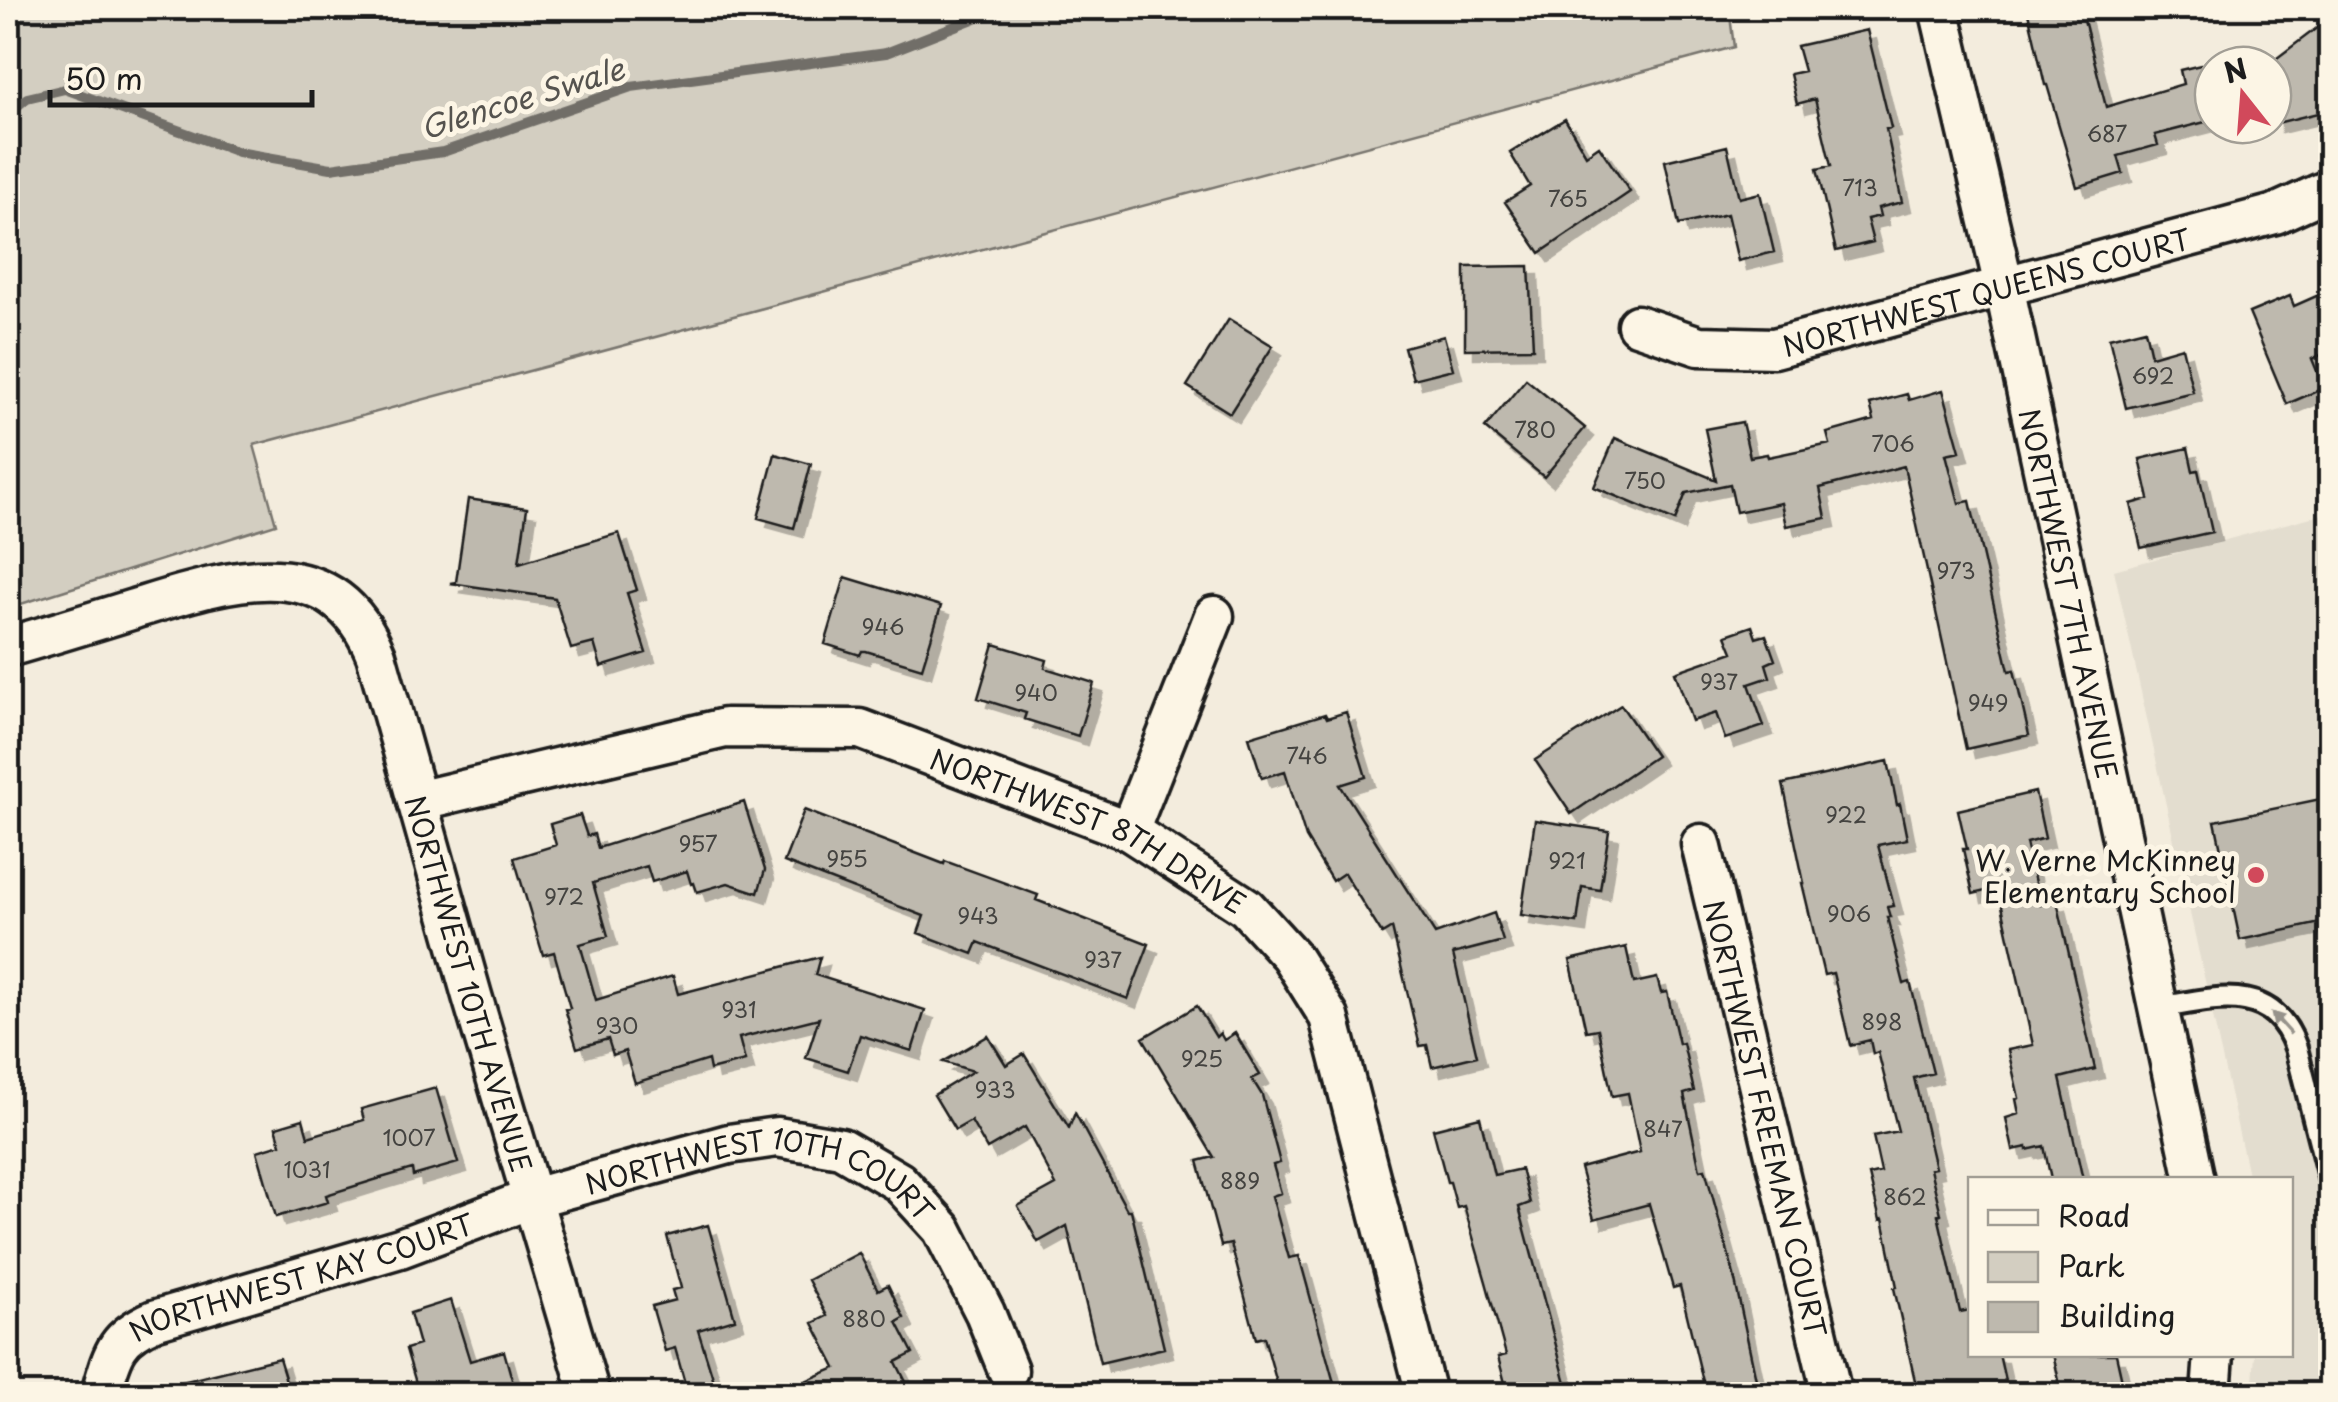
<svg xmlns="http://www.w3.org/2000/svg" width="2338" height="1402" viewBox="0 0 2338 1402" font-family="'Playpen Sans',sans-serif">
  <style>
    .built { fill: #e3ddcf }
    .green { fill: #d3cec1; stroke: #78756e; stroke-width: 2.5 }
    .lines { fill: none; stroke-linecap: round; stroke-linejoin: round }
    .stream { stroke: #716e68; stroke-width: 10 }
    .building { fill: #beb9ae; stroke: #1c1c1c; stroke-width: 2.5; filter: url(#shadow) }
    .service-casing { stroke: #1c1c1c; stroke-width: 28 }
    .minor-casing { stroke: #1c1c1c; stroke-width: 45 }
    .service { stroke: #fcf5e5; stroke-width: 20 }
    .minor { stroke: #fcf5e5; stroke-width: 38 }
    .oneway { fill: #97938b }
    .poi-dot { fill: #d1495b; stroke: #fcf5e5; stroke-width: 4 }
    .labels { text-anchor: middle; dominant-baseline: central; stroke-width: 10; stroke-linejoin: round; paint-order: stroke }
    .number-label { font-size: 22px; fill: #444340 }
    .street-label { font-size: 28px; fill: #1c1c1c; stroke: #fcf5e5 }
    .poi-label { font-size: 28px; fill: #1c1c1c; stroke: #fcf5e5; text-anchor: end }
    .water-label { font-size: 30px; font-style: italic; fill: #55534f; stroke: #fcf5e5 }
  </style>
  <defs>
    <filter id="shadow"><feDropShadow dx="9" dy="9" stdDeviation="0" flood-color="#0004"/></filter>
  </defs>
  <rect width="100%" height="100%" fill="#f3ecdd"/>
  <filter id="ink" filterUnits="userSpaceOnUse"><feTurbulence type="fractalNoise" baseFrequency=".01" numOctaves="2"/><feDisplacementMap in="SourceGraphic" scale="20" xChannelSelector="R" yChannelSelector="G"/><feConvolveMatrix kernelMatrix="1 2 1 2 8 2 1 2 1" color-interpolation-filters="sRGB"/></filter>
  <g filter="url(#ink)">
    <path class="built" d="M2330,512V1394H2252L2255,1355L2290,1354V1180L2249,1179L2114,570Z"/>
    <path class="green" d="M8,8H1729L1734,47L254,445L276,524L8,608Z"/>
    <g class="lines">
      <path class="stream" d="M8,114L27,98L65,89L238,152L331,168L443,152L631,87L886,53L1001,8"/>
    </g>
    <path class="building" d="M2027,8H2081L2106,107L2183,84L2180,70L2213,62V120L2155,135L2158,145L2118,156L2123,173L2077,187L2047,85H2045Z
      M2330,18V110L2273,124V61Z
      M1867,30L1891,128L1886,129L1902,202L1878,208L1880,216L1867,219L1873,242L1836,251L1817,169L1831,166L1815,99L1797,104L1790,74L1804,71L1797,46Z
      M1565,119L1586,155L1599,146L1630,192L1540,253L1505,202L1530,186L1510,153Z
      M1727,146L1739,198L1760,193L1774,252L1738,261L1727,214L1679,225L1665,161Z
      M1529,266L1533,348L1465,349V267Z
      M2330,290V351L2312,359L2324,388L2287,404L2249,313L2290,296L2294,306Z
      M1229,319L1273,346L1230,413L1187,386Z
      M2145,329L2151,356L2182,347L2193,392L2126,408L2109,338Z
      M1444,336L1453,369L1413,379L1404,347Z
      M1526,379L1585,428L1544,477L1485,428Z
      M1943,390L1960,451L1946,454L1959,503L1970,501L2009,671L2014,670L2029,735L1966,749L1904,466L1820,488L1826,518L1786,526L1781,503L1736,512L1730,484L1686,493L1675,521L1594,487L1615,438L1716,480L1705,429L1742,422L1750,457L1767,454L1768,457L1830,444L1827,433L1874,420L1870,404L1907,394L1909,400Z
      M2188,448L2193,471L2198,470L2212,532L2141,548L2131,504L2149,499L2140,459Z
      M775,454L811,464L794,528L758,518Z
      M468,499L527,508L519,563L619,533L637,590L627,593L646,653L601,667L594,643L571,649L555,598L450,583L456,582Z
      M845,577L941,606L922,668L866,651H862L860,655L825,644Z
      M1752,626L1756,638L1766,635L1775,660L1766,664L1770,677L1749,684L1764,726L1725,739L1716,713L1692,721L1675,672L1733,652L1726,635Z
      M994,644L1047,660L1045,668L1094,683L1078,736L1024,719L1026,713L978,698Z
      M1621,705L1656,756L1571,814L1535,760Z
      M1346,712L1366,777L1340,785L1435,934L1494,913L1503,941L1453,954L1477,1056L1432,1067L1427,1045L1420,1046L1392,928L1382,934L1344,873L1332,881L1306,838L1285,771L1262,778L1249,737L1325,714L1327,718Z
      M1888,761L1897,805L1900,804L1907,839L1878,845L1894,906L1887,907L1890,917H1887L1904,984L1910,982L1933,1073L1914,1078L1935,1168L1930,1169L1941,1214L1938,1215L1960,1312L1970,1310V1354H1999L2008,1394H1918L1894,1288L1897,1287L1883,1219L1880,1220L1869,1175L1881,1172L1873,1136L1898,1131L1878,1052L1873,1054L1870,1040L1850,1045L1833,973L1824,975L1802,883H1804L1783,784Z
      M2035,792L2045,838L2026,843L2040,905L2057,901L2095,1069L2060,1078L2083,1180H2051L2044,1146L2027,1150V1147L2013,1150L2006,1118L2019,1114L2016,1099L2019,1098L2008,1050L2033,1045L1998,888L1973,894L1963,849H1967L1958,810Z
      M2330,797V921L2240,940L2215,821Z
      M744,802L765,870L758,893L728,883L697,892L694,883L691,884L687,871L652,882L647,866L593,883L608,936L580,944L596,1000L673,976L678,994L820,957L815,975L925,1010L912,1051L860,1035L848,1071L806,1058L819,1018L739,1038L745,1061L710,1070L708,1060L635,1083L625,1051L613,1055L608,1039L577,1048L565,1009L570,1008L554,952L543,955L514,858L556,845L550,824L580,815L587,836L594,834L598,848Z
      M804,810L944,864L945,861L1038,895L1036,900L1149,944L1128,999L978,942L973,954L918,933L924,916L784,862Z
      M1535,820L1609,831L1600,890L1582,887L1577,923L1521,915Z
      M1626,947L1634,983L1657,978L1661,993L1667,992L1679,1044L1683,1043L1694,1091L1684,1094L1700,1170L1705,1169L1713,1198L1733,1271L1758,1389L1732,1394H1706L1680,1286L1673,1288L1649,1204L1594,1219L1580,1168L1640,1152L1628,1093L1612,1096L1598,1029L1586,1031L1570,960Z
      M1197,1006L1216,1037L1220,1033L1224,1040L1235,1033L1260,1075L1252,1079L1262,1095L1280,1163L1273,1165L1281,1193L1272,1196L1289,1258L1299,1256L1337,1394H1280L1264,1337L1256,1339L1231,1244L1221,1246L1198,1161L1214,1157L1143,1038Z
      M988,1036L1006,1065L1024,1054L1069,1128L1075,1113L1127,1210H1131L1164,1348L1100,1363L1067,1226L1038,1242L1018,1206L1056,1185L1025,1127L987,1149L971,1121L955,1130L934,1095L973,1071L943,1062Z
      M436,1088L458,1163L413,1176L412,1169L381,1178L326,1195L328,1202L276,1217L257,1151L281,1144L276,1127L303,1119L308,1137L364,1120L361,1109Z
      M1480,1117L1494,1175L1521,1169L1530,1203L1519,1207L1569,1394H1508L1498,1357L1506,1355L1486,1282L1464,1206L1457,1208L1450,1182H1447L1433,1129Z
      M708,1225L735,1319L698,1330L718,1394H688L675,1348L665,1351L652,1306L675,1300L672,1290L681,1288L667,1236Z
      M859,1253L878,1290L888,1285L904,1318L897,1322L913,1353L896,1362L912,1394H775L836,1368L813,1323L827,1316L808,1280Z
      M451,1300L470,1361L504,1351L516,1394H432L430,1386L418,1390L406,1349L419,1345L410,1313Z
      M2053,1354H2116L2125,1394H2062Z
      M279,1358L290,1394H175L174,1384Z"/>
    <g class="lines">
      <defs>
        <path id="service" d="M2158,1008C2213,999 2272,980 2296,1048L2330,1181"/>
        <g id="minor">
          <path id="s1" d="M1939,8L2004,286L2195,1180"/>
          <path id="s2" d="M1637,325L1699,346L1774,348L2275,214L2330,189"/>
          <path id="s3" d="M8,647C50,635 92,622 134,609C222,582 332,543 376,655L472,996L590,1394"/>
          <path id="s4" d="M417,801L725,728L860,729L1129,831L1246,907L1290,955L1329,1017L1426,1394"/>
          <path d="M1129,831L1214,616"/>
          <path id="s5" d="M1701,844L1832,1394"/>
          <path id="s6" d="M102,1390C113,1352 116,1337 154,1320L400,1248L533,1198L729,1144L777,1137L841,1148L899,1182L942,1229L985,1313L1008,1370"/>
          <path d="M2211,1394L2214,1354"/>
        </g>
      </defs>
      <use href="#service" class="service-casing"/>
      <use href="#minor" class="minor-casing"/>
      <use href="#service" class="service"/>
      <use href="#minor" class="minor"/>
    </g>
    <defs><path id="oneway-solid" d="M-6-.8H1V-3.2L6.5 0L1 3.2V.8H-6Z" transform="scale(2.5)"/></defs>
    <use class="oneway" href="#oneway-solid" transform="translate(2281 1023) rotate(-132)"/>
  </g>
  <circle class="poi-dot" cx="2256" cy="875" r="10"/>
  <g class="labels">
    <g class="number-label">
      <text x="2107" y="132">687</text>
      <text x="1860" y="186">713</text>
      <text x="1568" y="197">765</text>
      <text x="2153" y="374">692</text>
      <text x="1535" y="428">780</text>
      <text x="1893" y="442">706</text>
      <text x="1645" y="479">750</text>
      <text x="1956" y="569">973</text>
      <text x="883" y="625">946</text>
      <text x="1719" y="680">937</text>
      <text x="1036" y="691">940</text>
      <text x="1988" y="701">949</text>
      <text x="1307" y="754">746</text>
      <text x="1846" y="813">922</text>
      <text x="698" y="842">957</text>
      <text x="847" y="857">955</text>
      <text x="1567" y="859">921</text>
      <text x="564" y="895">972</text>
      <text x="1849" y="912">906</text>
      <text x="978" y="914">943</text>
      <text x="1103" y="958">937</text>
      <text x="739" y="1008">931</text>
      <text x="1882" y="1020">898</text>
      <text x="617" y="1024">930</text>
      <text x="1202" y="1057">925</text>
      <text x="995" y="1088">933</text>
      <text x="1663" y="1127">847</text>
      <text x="409" y="1136">1007</text>
      <text x="307" y="1168">1031</text>
      <text x="1240" y="1179">889</text>
      <text x="1905" y="1195">862</text>
      <text x="864" y="1317">880</text>
    </g>
    <g class="street-label">
      <text stroke="none"><textPath href="#s2" startOffset="360">NORTHWEST QUEENS COURT</textPath></text>
      <text stroke="none"><textPath href="#s1" startOffset="600">NORTHWEST 7TH AVENUE</textPath></text>
      <text stroke="none"><textPath href="#s4" startOffset="702">NORTHWEST 8TH DRIVE</textPath></text>
      <text stroke="none"><textPath href="#s3" startOffset="752">NORTHWEST 10TH AVENUE</textPath></text>
      <text stroke="none"><textPath href="#s5" startOffset="282">NORTHWEST FREEMAN COURT</textPath></text>
      <text stroke="none"><textPath href="#s6" startOffset="732">NORTHWEST 10TH COURT</textPath></text>
      <text stroke="none"><textPath href="#s6" startOffset="245">NORTHWEST KAY COURT</textPath></text>
    </g>
    <g class="poi-label">
      <text x="2236" y="859">W. Verne McKinney<tspan x="2236" dy="32">Elementary School</tspan></text>
    </g>
    <g class="water-label">
      <text transform="translate(522 97) rotate(-17)">Glencoe Swale</text>
    </g>
  </g>
  <rect width="2338" height="1402" fill="none" stroke="#fcf5e5" stroke-width="40"/>
  <rect x="20" y="20" width="2298" height="1362" fill="none" stroke="#1c1c1c" stroke-width="4" filter="url(#ink)"/>
  <rect x="1968" y="1177" width="325" height="180" fill="#fcf5e5" stroke="#a29e95" stroke-width="2.5"/>
  <rect x="1988" y="1210" width="50" height="15" fill="#fcf5e5" stroke="#a29e95" stroke-width="2.5"/>
  <text x="2058" y="1227" font-size="30" fill="#1c1c1c">Road</text>
  <rect x="1988" y="1252" width="50" height="30" fill="#d3cec1" stroke="#a29e95" stroke-width="2.5"/>
  <text x="2058" y="1277" font-size="30" fill="#1c1c1c">Park</text>
  <rect x="1988" y="1302" width="50" height="30" fill="#beb9ae" stroke="#a29e95" stroke-width="2.5"/>
  <text x="2058" y="1327" font-size="30" fill="#1c1c1c">Building</text>
  <g transform="translate(2243 95) rotate(343)"><circle r="48" fill="#fcf5e5" stroke="#a29e95" stroke-width="2.5"/>
  <path d="M0-8L18 38L0 25L-18 38Z" fill="#d1495b"/>
  <text y="-15" font-size="28" font-weight="bold" text-anchor="middle" fill="#1c1c1c">N</text>
  </g>
  <path d="M50 90v15h262v-15" fill="none" stroke="#1c1c1c" stroke-width="5"/>
  <text x="65" y="90" font-size="30" fill="#1c1c1c" stroke="#fcf5e5" stroke-width="8" paint-order="stroke">50 m</text>
</svg>
